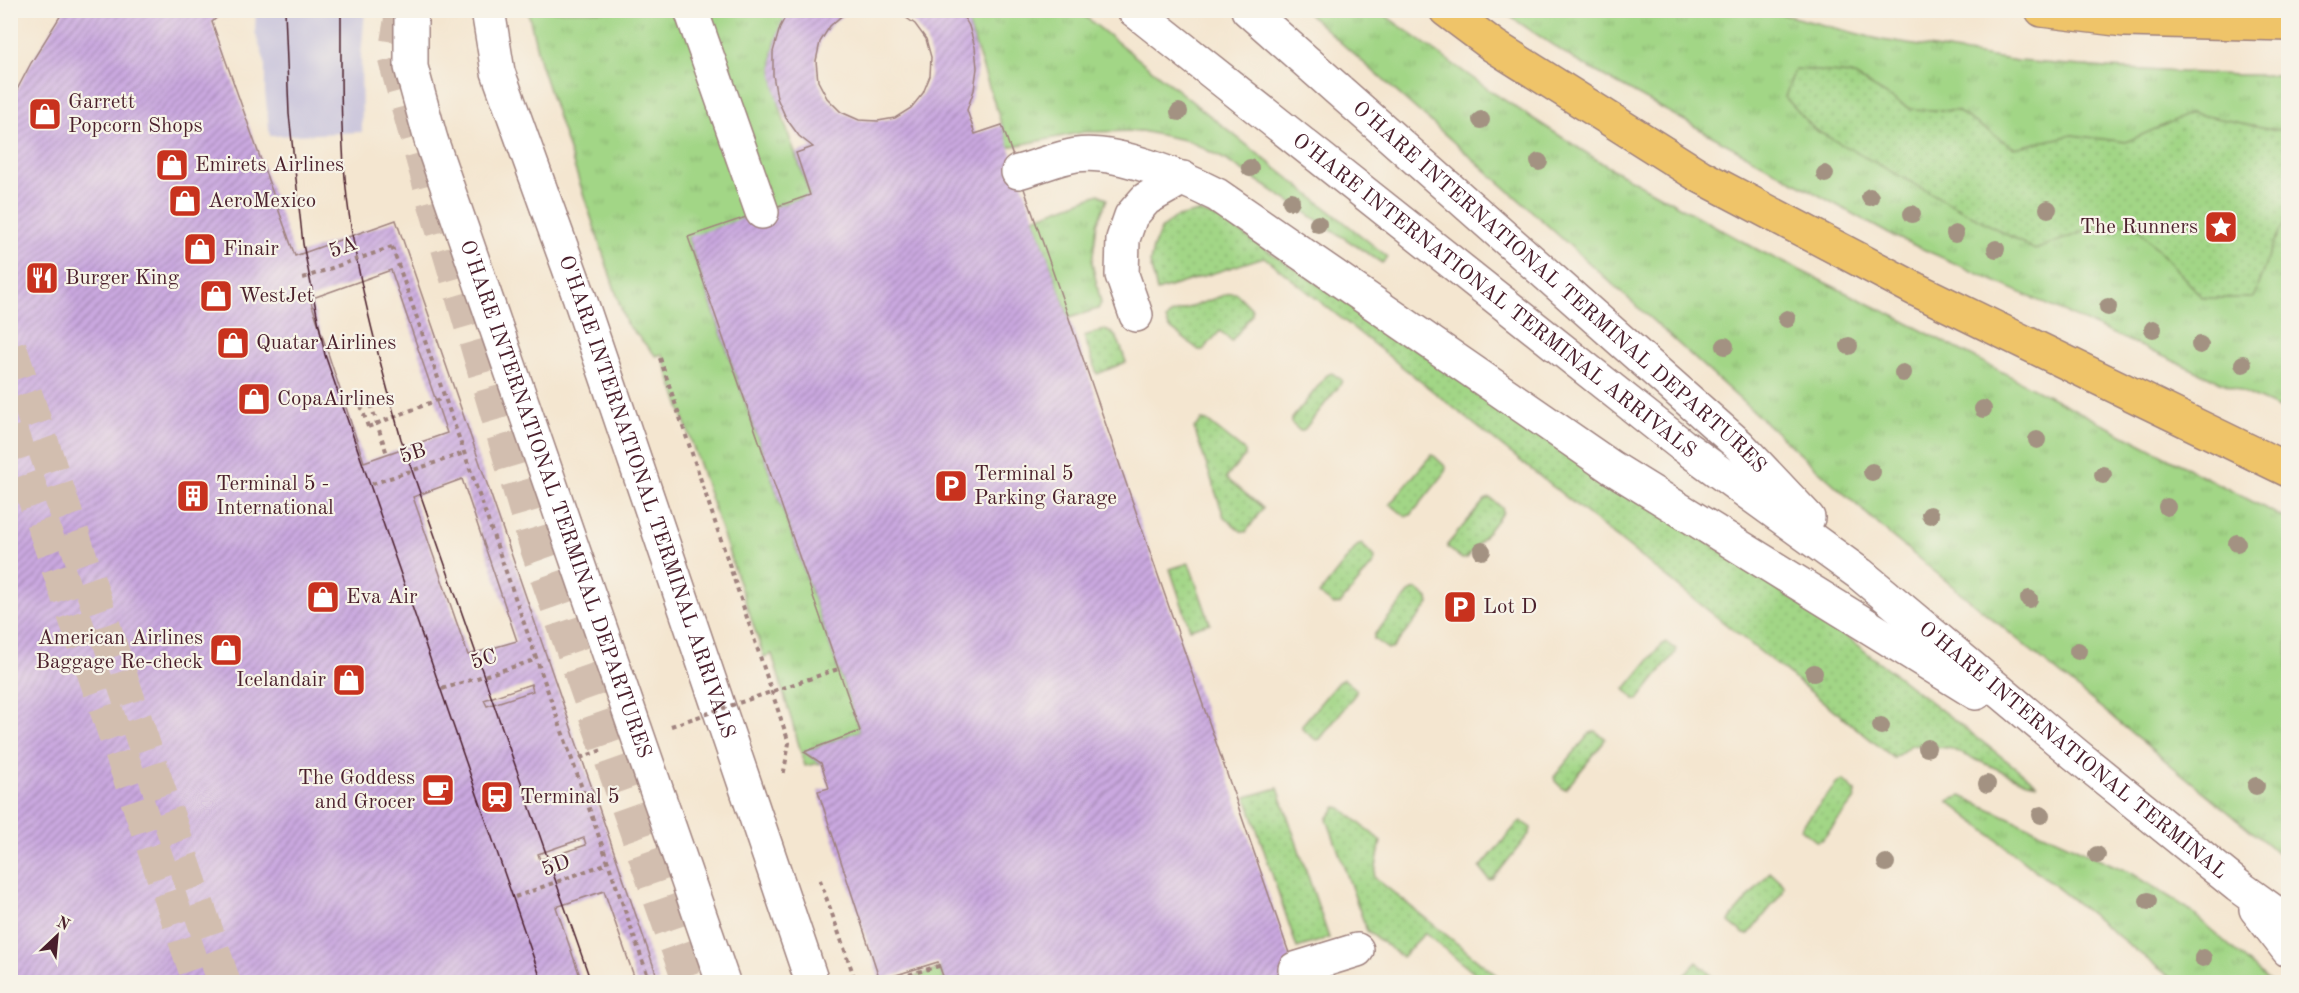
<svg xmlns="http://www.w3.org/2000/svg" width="2299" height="993" viewBox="0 0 2299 993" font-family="'Old Standard TT',serif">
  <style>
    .railway { fill: #c5c0da }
    .grass { fill: url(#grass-tufts); stroke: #767a58; stroke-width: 1.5 }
    .park { fill: url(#park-dots); stroke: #767a58; stroke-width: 1.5 }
    .building { fill: url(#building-hatch); fill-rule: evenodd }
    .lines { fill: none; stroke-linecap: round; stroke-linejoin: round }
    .minor-tunnel { stroke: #d2beaf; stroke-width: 33; stroke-dasharray: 33 16; stroke-linecap: butt }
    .minor-casing { stroke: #9f827e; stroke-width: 36 }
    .highway-casing { stroke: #9f827e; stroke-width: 36 }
    .path { stroke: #9f827e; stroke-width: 4; stroke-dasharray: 4.5 4.5; stroke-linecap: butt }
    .minor { stroke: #fff; stroke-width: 33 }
    .highway { stroke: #efc469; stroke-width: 33 }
    .tram { stroke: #4a1f2b; stroke-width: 1.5 }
    .minor-bridge-casing { stroke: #9f827e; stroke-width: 36; stroke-linecap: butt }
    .path-bridge { stroke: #9f827e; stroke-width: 4; stroke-dasharray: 4.5 4.5; stroke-linecap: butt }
    .minor-bridge { stroke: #fff; stroke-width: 33 }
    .tree { fill: #a39282 }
    .labels { text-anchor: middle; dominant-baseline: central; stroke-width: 4.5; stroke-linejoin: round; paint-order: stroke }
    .poi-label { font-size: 21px; fill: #4a1f2b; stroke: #f7f3e8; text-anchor: start }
    .street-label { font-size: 21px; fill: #4a1f2b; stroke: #f7f3e8 }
  </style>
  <defs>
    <pattern id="grass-tufts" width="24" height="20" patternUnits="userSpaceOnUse" patternTransform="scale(1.5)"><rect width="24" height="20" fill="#a2d686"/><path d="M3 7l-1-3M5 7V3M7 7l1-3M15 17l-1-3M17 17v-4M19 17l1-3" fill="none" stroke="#8db774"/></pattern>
    <pattern id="park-dots" width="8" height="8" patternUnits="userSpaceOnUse" patternTransform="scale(1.5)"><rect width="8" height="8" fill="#a2d686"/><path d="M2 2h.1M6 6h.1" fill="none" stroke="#8db774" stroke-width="1.8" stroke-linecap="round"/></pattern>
    <pattern id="building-hatch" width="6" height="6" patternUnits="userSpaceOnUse" patternTransform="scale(1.5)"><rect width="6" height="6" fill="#caa9e0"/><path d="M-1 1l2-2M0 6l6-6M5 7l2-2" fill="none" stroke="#a689b6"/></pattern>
  </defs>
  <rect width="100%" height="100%" fill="#f7f3e8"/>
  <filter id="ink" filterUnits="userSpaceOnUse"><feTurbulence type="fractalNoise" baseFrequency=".0167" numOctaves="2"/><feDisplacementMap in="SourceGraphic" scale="12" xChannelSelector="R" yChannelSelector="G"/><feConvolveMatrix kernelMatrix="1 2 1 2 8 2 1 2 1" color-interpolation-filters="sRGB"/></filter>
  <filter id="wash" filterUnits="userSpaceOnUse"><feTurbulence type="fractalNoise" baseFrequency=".008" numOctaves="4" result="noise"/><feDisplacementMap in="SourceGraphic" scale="24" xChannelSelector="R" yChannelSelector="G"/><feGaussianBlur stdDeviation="1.35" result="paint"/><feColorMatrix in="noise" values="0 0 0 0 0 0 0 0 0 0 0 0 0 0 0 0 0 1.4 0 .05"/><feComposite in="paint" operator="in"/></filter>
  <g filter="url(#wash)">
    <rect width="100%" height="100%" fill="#f4e6d0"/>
    <path class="railway" d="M256,11H365L361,57L362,132L270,136L265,92V62L255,32Z"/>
    <path class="grass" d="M528,11H789C782,24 775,38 773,53C769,93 797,156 810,195L688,238L860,731L804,752L821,763L805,766L772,654L764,657L662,354L656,356L626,323L540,63Z
      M960,11H1078L1388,257L1382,263L1226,160L1189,141L1141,131L1084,132L1009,147L969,26Z
      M1305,11H1379L1495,94L1605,165L1758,250L1896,317L2288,520V861L1890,535L1526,206Z
      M1502,11H1769L1882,40L2018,61L2107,68L2237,75H2288V412L1889,234L1575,60Z
      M1099,194L1107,199L1097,224L1092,263L1101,303L1098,309L1069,318L1034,218Z
      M1961,796L2133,874L2187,908L2270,982H2176L1948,801Z
      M940,969L945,982H896Z"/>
    <path class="park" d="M1795,69L1851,74L1910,109L1957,111L2014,148L2072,135L2126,142L2191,113L2277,130L2288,128V216L2273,244L2253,298H2203L2133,223L2098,226L2035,250L1815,130L1785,97Z
      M1198,212L1220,219L1826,621L2037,784L2027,782L1949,748L1911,745L1894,758L1264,257L1157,291L1150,263L1153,248L1161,229L1174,218Z
      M1230,293H1236L1252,309V314L1232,341L1220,331L1203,350H1199L1169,327L1166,320L1171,314Z
      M1104,330C1119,332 1121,349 1126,362L1097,374L1084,336Z
      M1332,373L1342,380L1340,385L1303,431H1300L1291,423V420L1327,375Z
      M1202,420L1207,421L1245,451V456L1226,478L1263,508L1246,532L1241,531L1224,517L1194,428Z
      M1432,454L1446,467L1445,473L1411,515L1405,516L1390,504Z
      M1490,498L1502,508L1503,512L1467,558L1462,559L1448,548V544L1485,500Z
      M1361,544L1375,557L1374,563L1340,604L1334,605L1319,594L1357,546Z
      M1189,563L1210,623L1190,629L1170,569Z
      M1416,589L1428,599L1429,604L1392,649H1388L1374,639V635L1411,591Z
      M1666,642L1676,649L1675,653L1638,700H1635L1625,689L1662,644Z
      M1344,679L1356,689V693L1320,739L1316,740L1302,729V725L1338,682Z
      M1595,731L1605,738L1603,743L1566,789H1563L1555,781L1554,777L1590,733Z
      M1843,780L1856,792L1855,799L1822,840L1816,841L1801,829L1802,826L1838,782Z
      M1278,788L1329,938L1297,948L1246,797Z
      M1336,807L1341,808L1381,841L1374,877L1505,982H1485L1425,933L1402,957L1367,931L1327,819Z
      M1521,821L1531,828L1530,833L1493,879L1489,880L1480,868L1517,824Z
      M1770,872L1784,885L1783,892L1749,934H1744L1729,922L1730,919Z
      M1697,962L1711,975L1709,982H1678Z"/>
    <g id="blocks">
      <path class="building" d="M64,10H225L212,22L295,256L396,220L659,982H636L604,891L556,907L582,982H10V103L31,63ZM391,270L447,433L364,462L310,299ZM462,479L517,641L468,655L413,497ZM531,684L533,691L487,706L484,700ZM584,838L586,845L540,860L538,854Z
        M789,10H852L845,13L830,26L820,42L816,61L818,81L827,98L841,112L859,120L878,121L895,118L911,108L923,93L930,76L931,57L926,39L915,24L895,10H960L969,26L975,47L977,68L974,90L967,110L975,134L1002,125L1299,982H945L938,962L880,980L818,791L829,788L821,763L804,752L860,731L688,237L810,195L796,153L813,147L799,136L786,118L777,98L773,75V52L780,27Z"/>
    </g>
  </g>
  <g filter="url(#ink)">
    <use href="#blocks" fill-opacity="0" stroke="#9f827e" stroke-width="1.5"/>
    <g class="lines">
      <path class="minor-tunnel" d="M402,10L394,58L434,202L536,547L689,982
        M10,347L224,982
        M10,428L199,982"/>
      <defs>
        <g id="minor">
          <path d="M411,10V67L431,140"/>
          <path id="s1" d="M488,10L498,72L579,296L812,982"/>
          <path d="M691,10L762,212"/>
          <path id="s2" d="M1134,10L1682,445L1860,574L2075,754L2238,886L2288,922"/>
          <path id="s3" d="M1248,10L1739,445L1808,518"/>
          <path d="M1018,172C1037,167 1057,158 1076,155C1116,149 1181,177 1217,195L1611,467L1976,693"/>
          <path d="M1136,315L1122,275L1123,239L1131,216L1146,199L1183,178"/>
          <path d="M2256,909L2288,950"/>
          <path d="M1295,969L1357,950"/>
        </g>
        <path id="highway" d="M1446,10L1494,46L1700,176L1915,289L2288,470
          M2042,10L2124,20L2288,24"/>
      </defs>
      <use href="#minor" class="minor-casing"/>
      <use href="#highway" class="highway-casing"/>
      <path class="path" d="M392,247L650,982
        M660,358L789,743L783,777
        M368,427L440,399
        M820,880L856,982
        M883,982L939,966"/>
      <use href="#minor" class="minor"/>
      <use href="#highway" class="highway"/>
      <path class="tram" d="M285,10L289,114L303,244L325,355L542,982
        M341,10C341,72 340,136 347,198C357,280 379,359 401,439L591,982"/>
      <defs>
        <g id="minor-bridge">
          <path id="s4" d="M431,140L723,982"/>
        </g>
      </defs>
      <use href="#minor-bridge" class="minor-bridge-casing"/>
      <path class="path-bridge" d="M303,278L392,247
        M368,427L358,396L367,393L387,454
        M372,484L464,453
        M442,689L535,660
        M671,726L838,669
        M580,758L605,749
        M515,897L608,863"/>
      <use href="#minor-bridge" class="minor-bridge"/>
    </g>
    <g class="tree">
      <circle cx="1179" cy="112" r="9"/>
      <circle cx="1481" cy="120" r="9"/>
      <circle cx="1539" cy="162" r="9"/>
      <circle cx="1250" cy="168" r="9"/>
      <circle cx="1825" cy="174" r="9"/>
      <circle cx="1870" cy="197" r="9"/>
      <circle cx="1291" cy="201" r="9"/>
      <circle cx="2048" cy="209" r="9"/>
      <circle cx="1912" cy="214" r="9"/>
      <circle cx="1318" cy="224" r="9"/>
      <circle cx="1955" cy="234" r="9"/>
      <circle cx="1996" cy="249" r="9"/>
      <circle cx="2108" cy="307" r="9"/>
      <circle cx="1787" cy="319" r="9"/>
      <circle cx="2153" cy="329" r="9"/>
      <circle cx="2200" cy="345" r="9"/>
      <circle cx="1725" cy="346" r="9"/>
      <circle cx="1849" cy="346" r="9"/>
      <circle cx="2243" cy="364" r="9"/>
      <circle cx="1903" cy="373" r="9"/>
      <circle cx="1983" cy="409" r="9"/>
      <circle cx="2037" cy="440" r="9"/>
      <circle cx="1872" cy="472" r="9"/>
      <circle cx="2103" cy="475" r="9"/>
      <circle cx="2167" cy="507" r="9"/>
      <circle cx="1930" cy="515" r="9"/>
      <circle cx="2237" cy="543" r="9"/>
      <circle cx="1482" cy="551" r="9"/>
      <circle cx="2029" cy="599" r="9"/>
      <circle cx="2078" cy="651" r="9"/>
      <circle cx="1814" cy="673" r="9"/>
      <circle cx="1881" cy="726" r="9"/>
      <circle cx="1927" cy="748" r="9"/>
      <circle cx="1987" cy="784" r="9"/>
      <circle cx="2256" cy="786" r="9"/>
      <circle cx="2041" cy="815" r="9"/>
      <circle cx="2097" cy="855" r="9"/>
      <circle cx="1886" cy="863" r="9"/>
      <circle cx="2148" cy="901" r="9"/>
      <circle cx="2203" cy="958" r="9"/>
    </g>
  </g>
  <defs>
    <symbol id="shop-square" viewBox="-11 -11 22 22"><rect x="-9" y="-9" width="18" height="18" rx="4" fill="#c8321e" stroke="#f7f3e8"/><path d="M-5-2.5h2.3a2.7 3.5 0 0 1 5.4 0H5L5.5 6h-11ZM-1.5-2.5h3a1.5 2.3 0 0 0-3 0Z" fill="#fff"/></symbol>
    <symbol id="sight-square" viewBox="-11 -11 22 22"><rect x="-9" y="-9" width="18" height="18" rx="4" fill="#c8321e" stroke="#f7f3e8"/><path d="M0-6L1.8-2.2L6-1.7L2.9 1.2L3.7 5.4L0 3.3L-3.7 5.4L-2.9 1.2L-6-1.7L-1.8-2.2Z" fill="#fff"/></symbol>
    <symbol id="restaurant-square" viewBox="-11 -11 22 22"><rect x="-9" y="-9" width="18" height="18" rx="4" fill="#c8321e" stroke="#f7f3e8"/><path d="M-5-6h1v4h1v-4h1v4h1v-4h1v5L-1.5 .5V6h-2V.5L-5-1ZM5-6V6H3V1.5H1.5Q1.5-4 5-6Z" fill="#fff"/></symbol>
    <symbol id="parking-square" viewBox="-11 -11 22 22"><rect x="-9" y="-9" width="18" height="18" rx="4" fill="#c8321e" stroke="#f7f3e8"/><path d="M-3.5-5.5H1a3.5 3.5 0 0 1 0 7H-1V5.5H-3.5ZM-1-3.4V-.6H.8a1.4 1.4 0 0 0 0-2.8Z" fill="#fff"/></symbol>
    <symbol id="building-square" viewBox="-11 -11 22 22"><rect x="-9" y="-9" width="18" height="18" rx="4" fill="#c8321e" stroke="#f7f3e8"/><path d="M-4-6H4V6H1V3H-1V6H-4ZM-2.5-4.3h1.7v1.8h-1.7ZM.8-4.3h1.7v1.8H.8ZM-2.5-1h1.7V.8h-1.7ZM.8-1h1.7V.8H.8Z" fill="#fff"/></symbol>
    <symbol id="cafe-square" viewBox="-11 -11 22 22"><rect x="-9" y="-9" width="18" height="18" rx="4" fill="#c8321e" stroke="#f7f3e8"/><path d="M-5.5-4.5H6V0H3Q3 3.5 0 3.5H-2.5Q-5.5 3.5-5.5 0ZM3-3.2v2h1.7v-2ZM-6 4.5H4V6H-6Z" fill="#fff"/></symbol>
    <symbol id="station-square" viewBox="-11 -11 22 22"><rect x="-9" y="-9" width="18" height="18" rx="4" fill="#c8321e" stroke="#f7f3e8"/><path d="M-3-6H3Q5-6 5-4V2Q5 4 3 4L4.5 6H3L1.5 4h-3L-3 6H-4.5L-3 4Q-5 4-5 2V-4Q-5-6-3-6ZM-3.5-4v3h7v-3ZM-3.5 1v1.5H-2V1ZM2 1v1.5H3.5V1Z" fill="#fff"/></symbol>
  </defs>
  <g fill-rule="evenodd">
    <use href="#shop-square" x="26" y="95" width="38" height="38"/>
    <use href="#shop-square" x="153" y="146" width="38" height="38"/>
    <use href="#shop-square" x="166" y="182" width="38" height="38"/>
    <use href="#sight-square" x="2202" y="208" width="38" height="38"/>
    <use href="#shop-square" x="181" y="230" width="38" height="38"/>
    <use href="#restaurant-square" x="23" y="259" width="38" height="38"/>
    <use href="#shop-square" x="197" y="277" width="38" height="38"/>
    <use href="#shop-square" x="214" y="324" width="38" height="38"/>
    <use href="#shop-square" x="235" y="380" width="38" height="38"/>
    <use href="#parking-square" x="932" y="467" width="38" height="38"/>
    <use href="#building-square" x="174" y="477" width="38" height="38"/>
    <use href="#shop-square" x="304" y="578" width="38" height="38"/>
    <use href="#parking-square" x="1441" y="588" width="38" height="38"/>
    <use href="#shop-square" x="207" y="631" width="38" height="38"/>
    <use href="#shop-square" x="330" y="661" width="38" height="38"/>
    <use href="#cafe-square" x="419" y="771" width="38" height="38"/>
    <use href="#station-square" x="478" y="778" width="38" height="38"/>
  </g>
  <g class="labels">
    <g class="poi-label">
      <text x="68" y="102">Garrett<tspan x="68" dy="24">Popcorn Shops</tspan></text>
      <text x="195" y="165">Emirets Airlines</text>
      <text x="208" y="201">AeroMexico</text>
      <text x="2198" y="227" text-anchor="end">The Runners</text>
      <text x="223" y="249">Finair</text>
      <text x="65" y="278">Burger King</text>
      <text x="239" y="296">WestJet</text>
      <text x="256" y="343">Quatar Airlines</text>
      <text x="277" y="399">CopaAirlines</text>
      <text x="974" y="474">Terminal 5<tspan x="974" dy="24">Parking Garage</tspan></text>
      <text x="216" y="484">Terminal 5 -<tspan x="216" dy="24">International</tspan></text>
      <text x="346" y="597">Eva Air</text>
      <text x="1483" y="607">Lot D</text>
      <text x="203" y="638" text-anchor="end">American Airlines<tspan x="203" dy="24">Baggage Re-check</tspan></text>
      <text x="326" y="680" text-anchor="end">Icelandair</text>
      <text x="415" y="778" text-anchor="end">The Goddess<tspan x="415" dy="24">and Grocer</tspan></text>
      <text x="520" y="797">Terminal 5</text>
    </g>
    <g class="street-label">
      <text transform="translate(343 248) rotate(-19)">5A</text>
      <text stroke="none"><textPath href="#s3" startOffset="417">O'HARE INTERNATIONAL TERMINAL DEPARTURES</textPath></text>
      <text stroke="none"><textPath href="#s2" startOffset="460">O'HARE INTERNATIONAL TERMINAL ARRIVALS</textPath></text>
      <text transform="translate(413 454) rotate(-18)">5B</text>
      <text stroke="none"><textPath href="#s1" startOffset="513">O'HARE INTERNATIONAL TERMINAL ARRIVALS</textPath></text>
      <text stroke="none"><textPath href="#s4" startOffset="380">O'HARE INTERNATIONAL TERMINAL DEPARTURES</textPath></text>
      <text transform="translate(484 660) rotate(-17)">5C</text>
      <text stroke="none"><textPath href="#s2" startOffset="1196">O'HARE INTERNATIONAL TERMINAL</textPath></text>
      <text transform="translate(556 866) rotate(-20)">5D</text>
    </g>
  </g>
  <rect width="2299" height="993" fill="none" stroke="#f7f3e8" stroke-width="36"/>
  <g transform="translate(57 936) rotate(26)" stroke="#f7f3e8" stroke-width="4.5" paint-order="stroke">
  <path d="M0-4.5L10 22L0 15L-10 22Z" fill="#4a1f2b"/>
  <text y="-9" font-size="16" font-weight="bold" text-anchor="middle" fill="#4a1f2b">N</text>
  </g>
</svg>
